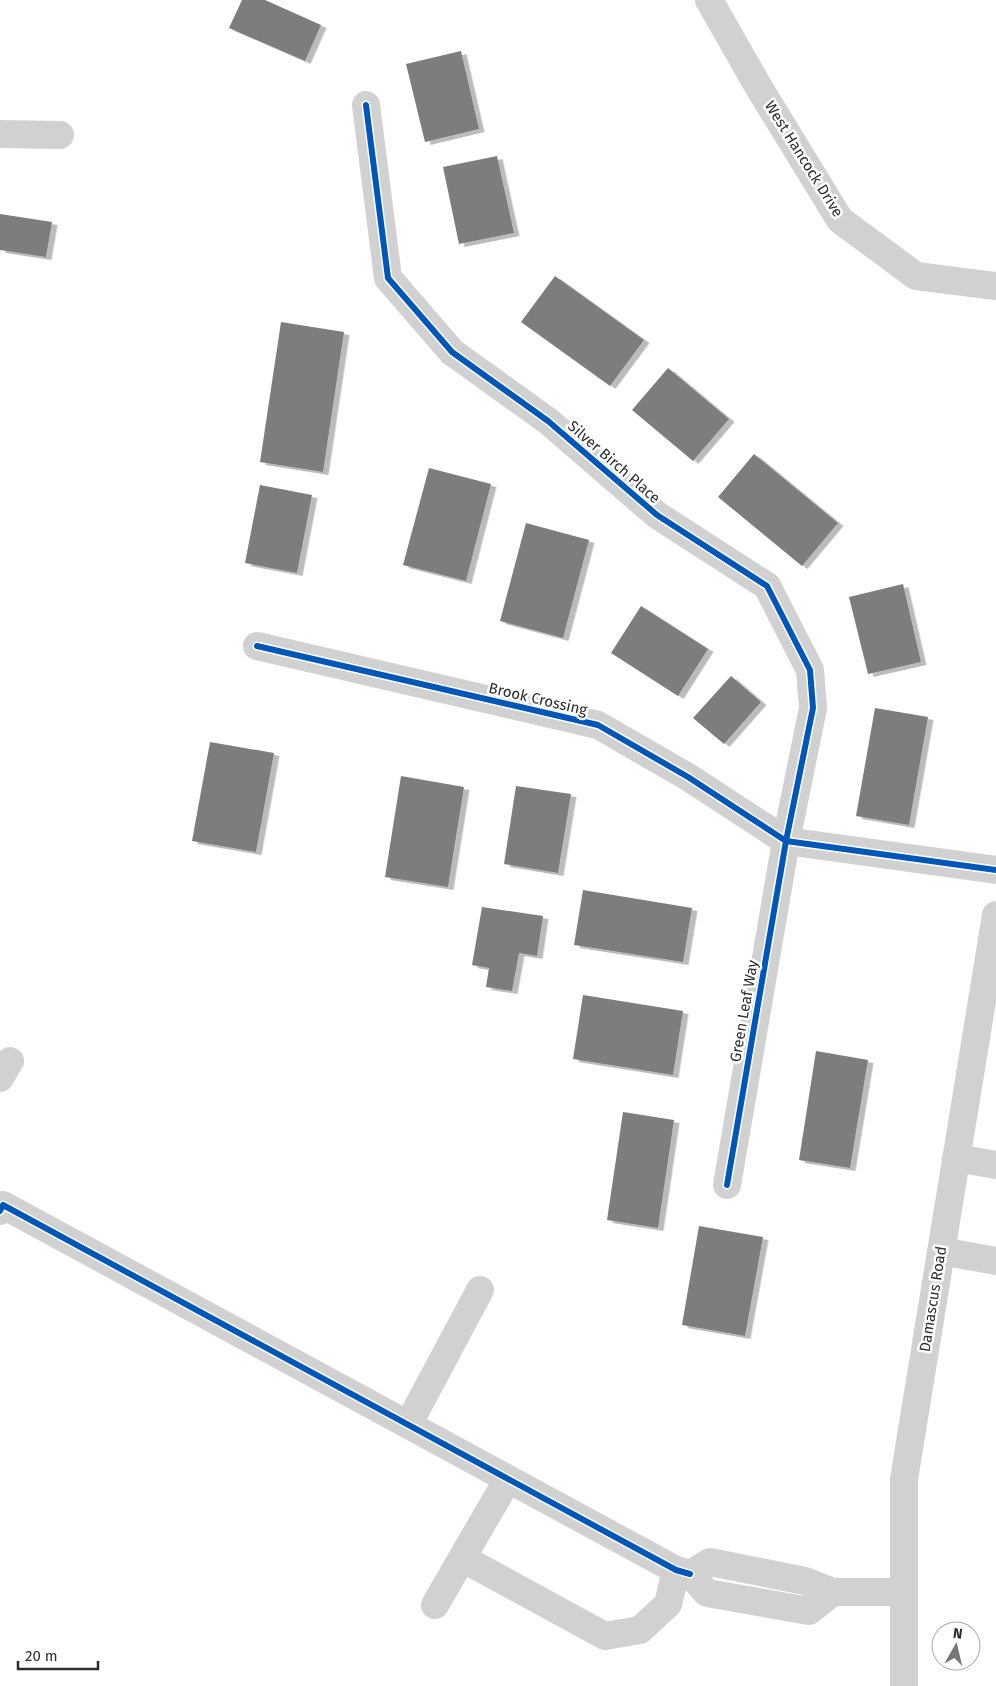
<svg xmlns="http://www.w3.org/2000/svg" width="996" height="1686" viewBox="0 0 996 1686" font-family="'Fira Sans',sans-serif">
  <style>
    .building { fill: #7d7d7d; filter: url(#shadow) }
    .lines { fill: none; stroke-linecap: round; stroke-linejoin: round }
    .minor { stroke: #d1d1d1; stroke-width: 28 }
    .cycleway-casing { stroke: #fff; stroke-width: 9 }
    .cycleway { stroke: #0057b8; stroke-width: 6 }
    .labels { text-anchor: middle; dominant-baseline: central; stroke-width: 5; stroke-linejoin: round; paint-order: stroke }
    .street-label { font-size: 15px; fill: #2c2c2c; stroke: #fff }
  </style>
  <defs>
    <filter id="shadow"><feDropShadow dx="5.5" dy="3" stdDeviation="0" flood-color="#0004"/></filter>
  </defs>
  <rect width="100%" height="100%" fill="#fff"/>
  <path class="building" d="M242,0H265L321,25L305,61L229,28Z
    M461,51L479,129L425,142L406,64Z
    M497,156L514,233L459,244L443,167Z
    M0,214L52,222L46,257L0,250Z
    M555,276L644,340L610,386L521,322Z
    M281,322L344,332L323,472L260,462Z
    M668,368L729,419L693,461L632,410Z
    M754,454L838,523L802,566L718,497Z
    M429,468L491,484L466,581L403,565Z
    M260,485L312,495L297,573L245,563Z
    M526,523L589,540L563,638L500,621Z
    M903,584L921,662L868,674L849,597Z
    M641,606L708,649L678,696L611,653Z
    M731,676L761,702L724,744L693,718Z
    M875,708L928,717L909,825L856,816Z
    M210,742L274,753L256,852L192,841Z
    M401,776L464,787L448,887L385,877Z
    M516,786L571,794L558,873L504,864Z
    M583,890L692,908L683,962L574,945Z
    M482,907L543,916L537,956L519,953L512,991L486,987L489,968L472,965Z
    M583,995L683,1011L673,1075L573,1059Z
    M816,1051L868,1060L850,1168L799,1160Z
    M623,1112L674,1120L658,1228L607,1220Z
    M699,1226L763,1237L745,1336L682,1325Z"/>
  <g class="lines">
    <path class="minor" d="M709,0L758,86L840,220L916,276L996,286
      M366,105L388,278L452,352L548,421L657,515L767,586L810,670L813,708L786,841L727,1185
      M0,134L60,135
      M257,646L598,725L688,777L786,841L996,870
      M0,1078L10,1061
      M956,1158L996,1165
      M0,1211L3,1205L676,1570L690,1574
      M941,1251L996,1261
      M408,1425L480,1290
      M508,1479L462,1558L605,1636L640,1630L668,1604L676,1570
      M833,1592L809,1611L707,1593L690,1574L710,1562L805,1581L833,1592H904
      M435,1605L462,1558
      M904,1686V1479L996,915"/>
    <defs>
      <path id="cycleway" d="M366,105L388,278L452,352L548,421L657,515L767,586L810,670L813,708L786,841L727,1185
        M257,646L598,725L688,777L786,841L996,870
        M0,1211L3,1205L676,1570L690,1574"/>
    </defs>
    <use href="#cycleway" class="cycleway-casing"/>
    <use href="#cycleway" class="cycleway"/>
  </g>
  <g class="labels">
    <g class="street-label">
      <text transform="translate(804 159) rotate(58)">West Hancock Drive</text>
      <text transform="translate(614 462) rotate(41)">Silver Birch Place</text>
      <text transform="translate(538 699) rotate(13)">Brook Crossing</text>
      <text transform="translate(744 1011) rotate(-80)">Green Leaf Way</text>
      <text transform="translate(933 1299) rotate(-81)">Damascus Road</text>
    </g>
  </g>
  <g transform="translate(956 1646) rotate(8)"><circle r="24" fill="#ffffff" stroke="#ababab"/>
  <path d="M0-4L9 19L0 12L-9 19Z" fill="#767676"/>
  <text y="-8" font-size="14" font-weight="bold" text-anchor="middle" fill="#2c2c2c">N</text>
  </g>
  <path d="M18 1661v8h80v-8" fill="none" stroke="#2c2c2c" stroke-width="2.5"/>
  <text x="25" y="1661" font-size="15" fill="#2c2c2c" stroke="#ffffff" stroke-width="4" paint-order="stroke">20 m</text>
</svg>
